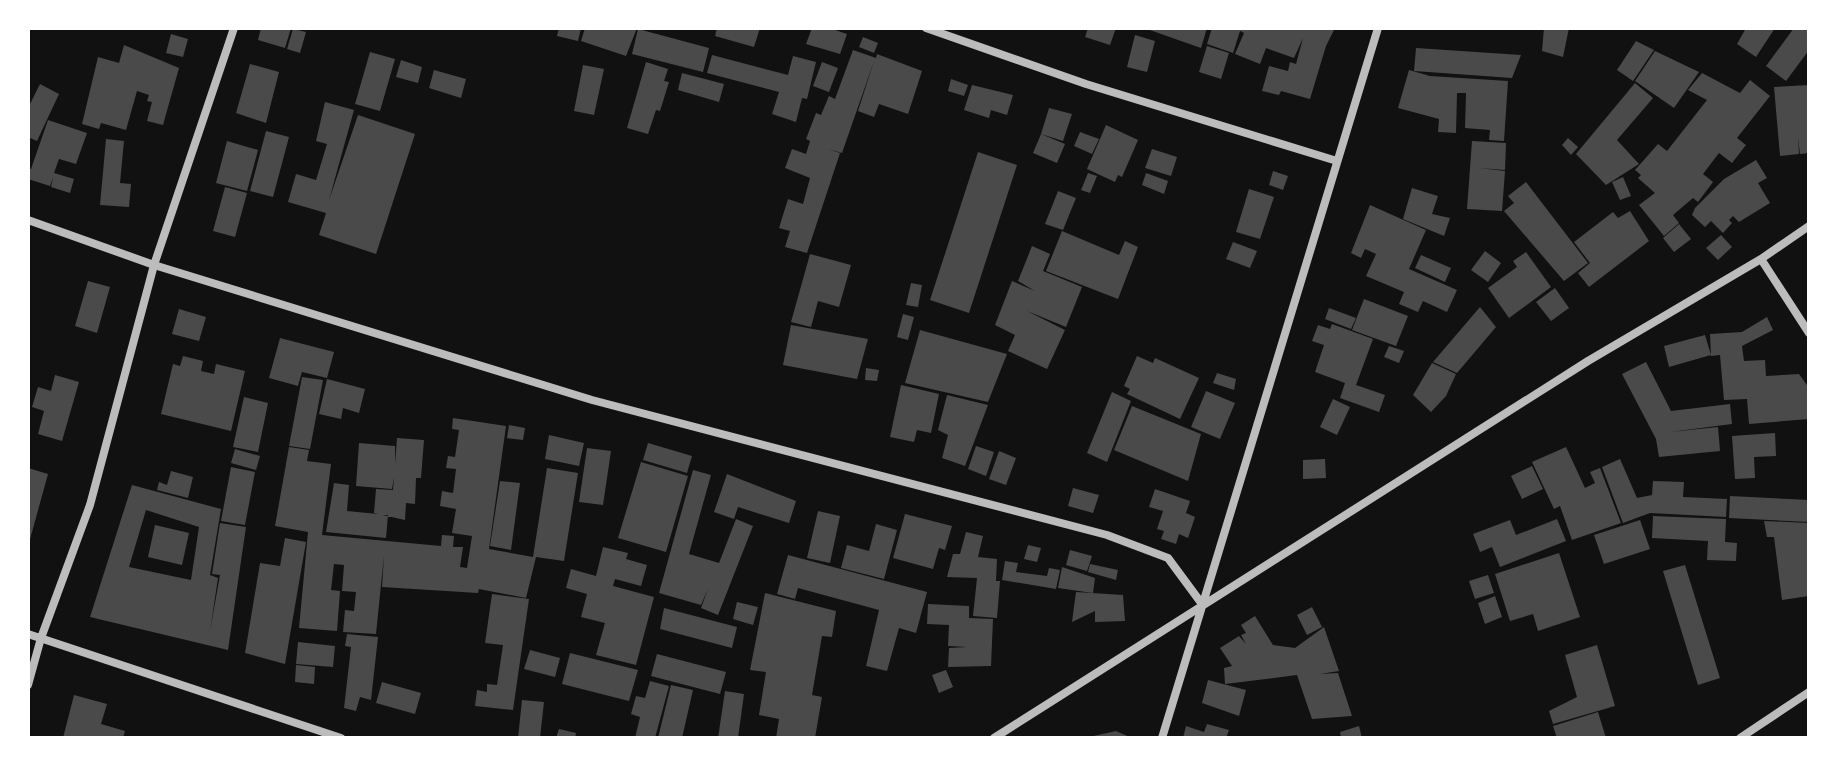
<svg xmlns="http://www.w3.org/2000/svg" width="1837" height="766" viewBox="0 0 1837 766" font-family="Manrope,sans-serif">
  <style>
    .building { fill: #4a4a4a; fill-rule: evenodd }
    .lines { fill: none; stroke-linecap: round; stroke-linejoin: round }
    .minor { stroke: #bcbcbc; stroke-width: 8 }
  </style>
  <rect width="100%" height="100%" fill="#111"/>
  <path class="building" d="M261,28H291L285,48L258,40Z
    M559,28H581L578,41L557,36Z
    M585,28H637L626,56L581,41Z
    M717,28H760L754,47L715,36Z
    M812,28H829L847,34L840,54L806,44Z
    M1088,28H1116L1110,45L1085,37Z
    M1144,28H1207L1201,48Z
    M1212,28H1335L1326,46L1310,99L1281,91L1279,95L1262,91L1269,66L1288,71L1290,62L1296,64L1303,38L1294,58L1266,48L1260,64L1235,54L1244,33L1240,31L1233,53L1207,44Z
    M1544,28H1569L1563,57L1542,51Z
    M1746,28H1775L1756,57L1737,44Z
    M1794,28H1809V50L1786,81L1766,66Z
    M293,29L306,32L300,53L287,49Z
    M638,29L709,48L703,72L632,54Z
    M171,34L188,39L183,57L166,53Z
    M1135,35L1155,41L1147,72L1127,67Z
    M863,37L878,43L874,53L859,47Z
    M1636,41L1654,50L1633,81L1617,70Z
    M124,45L179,68L163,125L147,121L152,102L147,101L149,95L137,91L126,130L101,123L99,129L82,124L98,57L119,63Z
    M1207,46L1229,53L1221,79L1199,72Z
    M1416,48L1521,55L1512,78L1414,71Z
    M853,50L876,58L877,54L922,71L908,114L879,104L874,117L858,111L874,61L842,153L828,149L840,153L807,253L785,247L790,231L779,228L788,199L803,204L810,178L785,168L792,149L806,154L810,141L806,139L816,113L821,115L829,96L835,99Z
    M1655,51L1699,72L1674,108L1635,81Z
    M370,52L395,59L380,111L355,104Z
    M712,55L788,75L793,56L816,62L807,99L802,98L796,122L772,114L779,92L707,73Z
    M401,60L422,67L418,83L396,77Z
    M646,62L668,69L664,81L669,82L660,111L656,110L648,134L627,128Z
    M822,62L838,68L829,92L813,86Z
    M250,64L279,72L266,123L236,113Z
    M583,65L604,69L594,115L574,111Z
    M434,70L466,79L461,98L429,88Z
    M1409,70L1430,76L1508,81L1504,141L1489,140L1490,130L1465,128L1466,93H1457L1456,133L1438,132L1439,119L1398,108Z
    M682,73L724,84L719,102L678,90Z
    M1702,73L1740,93L1750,80L1770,96L1737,138L1746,145L1732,163L1719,153L1703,174L1713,182L1698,202L1693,198L1673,215L1679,223L1664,236L1639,205L1655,193L1638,178L1641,175L1635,170L1658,144L1667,151L1707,100L1688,90Z
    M951,79L968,85L964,96L948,91Z
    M1635,83L1653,98L1617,140L1639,164L1606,185L1576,154Z
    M40,84L59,94L37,141L28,137V108Z
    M972,85L1013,95L1007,115L991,110L989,118L964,110Z
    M1809,85V153L1800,154L1798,138L1799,154L1780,156L1774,87Z
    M325,102L354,110L329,200L358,115L415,134L376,254L319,235L326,213L288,202L296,174L316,180L327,144L316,141Z
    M1049,108L1072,114L1063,141L1041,134Z
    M48,120L87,133L76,164L59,159L54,173L74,179L70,193L51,187L53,178L50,186L28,179V168L31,169Z
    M1106,125L1138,140L1122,177L1118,175L1115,182L1087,169Z
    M266,131L289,137L273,197L250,191Z
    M1080,132L1099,139L1092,154L1074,146Z
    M1041,134L1065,144L1057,163L1033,153Z
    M1568,138L1578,147L1571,155L1562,145Z
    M106,139L124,141L120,183L131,184L129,207L100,205Z
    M227,141L258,150L247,191L216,183Z
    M1472,141L1506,143L1505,170L1479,168L1505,171L1502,211L1467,209Z
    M1152,149L1177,157L1171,176L1145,168Z
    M978,152L1017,165L969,313L930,300Z
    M1756,160L1767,178L1758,183L1770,203L1739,222L1733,216L1729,220L1732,223L1723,233L1711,221L1705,227L1692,215L1695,208L1724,179Z
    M1273,171L1288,176L1283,190L1269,185Z
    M1088,173L1097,176L1090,193L1081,190Z
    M1146,173L1168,181L1164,194L1142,185Z
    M1623,177L1631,196L1620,200L1612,182Z
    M1526,182L1588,263L1564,281L1504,211L1514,203L1508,196Z
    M225,187L247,193L235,237L213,231Z
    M1412,188L1438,196L1432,214L1450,218L1444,236L1403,219Z
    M1249,189L1274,197L1260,239L1236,232Z
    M1058,191L1076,198L1063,230L1045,224Z
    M1370,205L1426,230L1409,269L1457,290L1447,312L1423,301L1418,312L1399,304L1404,292L1366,276L1376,254L1365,249L1361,258L1351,253Z
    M1630,211L1649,241L1589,287L1578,273L1590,263L1574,242L1613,212L1618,218Z
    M1679,224L1691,239L1674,252L1663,238Z
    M1062,231L1119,255L1125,241L1138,247L1118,299L1046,271Z
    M1721,235L1732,247L1718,260L1706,248Z
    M1233,242L1257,251L1250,268L1226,259Z
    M1032,246L1050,254L1043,271L1082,287L1066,327L1027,311L1065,330L1047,369L1008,351L1015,335L995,325L1012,281L1035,291L1018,281Z
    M1485,251L1501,263L1488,282L1471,270Z
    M1526,252L1551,287L1509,318L1488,288L1517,267L1513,261Z
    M810,254L851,265L839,307L818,301L811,327L791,322Z
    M1421,255L1451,268L1445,282L1415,268Z
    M88,281L110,287L97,333L75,326Z
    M911,283L922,285L918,307L906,305Z
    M1555,288L1569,308L1551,321L1536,302Z
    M1364,299L1408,316L1396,346L1352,330Z
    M1480,307L1496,327L1457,373L1433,362Z
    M1329,308L1356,318L1351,329L1325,319Z
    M179,309L206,317L199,341L172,334Z
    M903,314L914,317L908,340L897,337Z
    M1767,317L1773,330L1742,346L1744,361L1765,360L1766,376L1799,374L1809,388V419L1749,424L1747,399L1724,400L1720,355L1711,356L1710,334L1742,332Z
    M1332,324L1373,339L1356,385L1385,395L1379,412L1340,398L1345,383L1315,372L1324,345L1312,341L1318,325L1330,329Z
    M791,325L868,339L857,379L783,365Z
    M920,330L1007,354L988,402L905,383Z
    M1705,335L1711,355L1669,367L1664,346Z
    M280,338L334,352L327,378L302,372L303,368L298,386L269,378Z
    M1389,346L1404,351L1399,363L1384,357Z
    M183,356L203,361L201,371L214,374L216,364L245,371L231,431L161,414L173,364L180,366Z
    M1137,356L1153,363L1155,358L1199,378L1180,419L1127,394L1130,389L1124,386Z
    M1646,362L1671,411L1730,404L1732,424L1670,432L1718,427L1720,451L1659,457L1656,439L1622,374Z
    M1432,363L1456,374L1446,396L1431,412L1413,395Z
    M866,368L879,370L877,381L865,380Z
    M1217,373L1236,379L1234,390L1213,383Z
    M55,375L79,382L62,441L38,434L44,411L32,407L38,387L51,391Z
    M302,377L323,380L310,449L289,446Z
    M327,379L365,389L359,413L343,408L341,419L319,414Z
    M901,385L939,394L931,433L917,430L914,442L890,437Z
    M1206,391L1235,403L1220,439L1191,427Z
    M1112,392L1131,401L1107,462L1087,453Z
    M947,395L988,405L965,466L942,458L948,435L938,430Z
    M244,397L268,403L258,452L233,447Z
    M1333,399L1350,407L1337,435L1320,427Z
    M1132,406L1201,434L1188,481L1114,450Z
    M453,418L506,426L489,549L533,557L547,468L578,473L564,561L536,557L526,598L479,589L478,593L382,587L384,555L376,634L343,632L345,610L354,611L356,592L342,591L344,565L334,564L331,590L340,591L337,631L299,628L308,532L275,526L289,447L309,450L307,461L331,464L322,535L441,546L442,535L454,536L453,547H463L460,567L467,568L472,536L452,533L456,509L440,506L442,491L453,493L456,469L446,468L448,456L455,457L459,430L452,429Z
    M509,425L525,428L523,440L507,438Z
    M1775,433L1776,456L1754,457L1755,478L1735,479L1732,436Z
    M549,435L584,443L579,466L545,459Z
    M397,438L424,440L421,478H416L415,504L406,503L405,520L374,513L376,489L393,490L394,477L392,489L356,486L359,443L395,446V464Z
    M648,443L692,456L687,473L643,460Z
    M976,446L994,452L986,476L968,469Z
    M1566,447L1585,488L1595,483L1590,472L1600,468L1621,523L1572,540L1560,506L1554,509L1532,462Z
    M587,448L611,451L603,505L579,502Z
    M235,449L260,456L256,470L231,463Z
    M999,451L1016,458L1006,485L989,479Z
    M1325,459L1326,478L1303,479V460Z
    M1620,459L1637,498L1652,495L1653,481L1684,482L1683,497L1727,499L1726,517L1650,513L1623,523L1602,467Z
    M641,462L688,476L666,552L618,538Z
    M1532,466L1543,489L1522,499L1511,476Z
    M231,467L255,472L245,525L221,521Z
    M28,468L48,474L29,543H28Z
    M693,470L711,475L689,554L719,563L736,519L753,526L718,615L701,608L708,589L701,605L659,593Z
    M171,471L193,477L188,498L157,490L159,482L167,485Z
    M727,474L796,501L789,523L738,507L734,519L714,512Z
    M500,481L520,483L511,550L490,546Z
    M334,483L349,485L347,511L388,515L386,538L326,532Z
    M132,485L221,509L210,575L218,578L210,631L220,575L212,574L220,523L246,527L228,650L90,617ZM146,510L199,527L191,580L129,567Z
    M1073,488L1099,495L1093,513L1068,506Z
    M1155,489L1190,501L1186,513L1195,517L1188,538L1179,534L1176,544L1161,539L1164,531L1157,529L1163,511L1149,507Z
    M1730,496L1809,500V522L1729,518Z
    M818,511L840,516L830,563L807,558Z
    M905,514L952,526L945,550L939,548L933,569L893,558Z
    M1653,516L1726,519L1725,542L1737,543L1736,561L1707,560L1708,541L1652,538Z
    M1557,519L1566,541L1500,567L1492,547L1480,552L1473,534L1510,520L1516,535Z
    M1640,520L1650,549L1604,564L1594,535Z
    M1764,521L1809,523V596L1782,600L1774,537H1767Z
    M876,524L897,530L884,579L841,568L847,545L869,551Z
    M155,525L189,533L182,565L148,557Z
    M966,532L983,536L978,557L997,559L996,581H1000L997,618L973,616L977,578L947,577L953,554H960Z
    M285,538L306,542L285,664L245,653L260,563L280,566Z
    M1028,545L1041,548L1037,562L1024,559Z
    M603,547L628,553L626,559L647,565L641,586L615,579L613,586L654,597L636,665L596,655L605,623L581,617L587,594L566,588L571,569L596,576Z
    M1070,550L1092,556L1087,571L1066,565Z
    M1559,553L1580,617L1538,631L1533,614L1510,621L1495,574Z
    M788,555L927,592L916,633L899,628L887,671L866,666L879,610L798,588L795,599L777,594Z
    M1005,561L1018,563L1016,572L1047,576L1049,568L1060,570L1056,589L1002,580Z
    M1090,564L1118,570L1116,580L1088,572Z
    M1685,565L1720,678L1698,685L1663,571Z
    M1062,567L1095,578L1093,593L1058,588Z
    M1488,575L1494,593L1475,599L1469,581Z
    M1076,592L1123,595L1125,621L1095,622V611L1072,622Z
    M765,593L836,611L832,637L822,636L812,695L822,697L815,738H776L779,719L759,715L766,672L750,670Z
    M492,594L529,599L513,710L475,706L477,690L487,692V684L497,685L503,645L485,643Z
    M1495,596L1502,617L1485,624L1478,603Z
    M737,602L758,607L753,625L733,619Z
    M928,604L969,606V618L993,619L991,666L948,667L949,648L967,647L948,646L949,625L927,624Z
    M1312,607L1322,627L1307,635L1297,615Z
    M664,608L737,627L732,648L660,629Z
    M1255,616L1273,645L1295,648L1324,627L1339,671L1320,674L1338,673L1352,716L1312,719L1297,675L1225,684L1224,668L1232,666L1220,648L1239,636L1246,644L1241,635L1246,633L1241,625Z
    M347,634L378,637L371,700L360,697L356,711L344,708L351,647L345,646Z
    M298,642L335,646L333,667L296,664Z
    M1597,645L1615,706L1553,724L1549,711L1577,697L1565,655Z
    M530,650L560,658L555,677L524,669Z
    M570,653L638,670L629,701L562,684Z
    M657,654L726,672L720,694L651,676Z
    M296,665L315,667L314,684L295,682Z
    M946,670L953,687L939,693L932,675Z
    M1208,680L1246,690L1239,716L1202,703Z
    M650,681L669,686L655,738H635L640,717L631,714L636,696L645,698Z
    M382,682L421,693L415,714L376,703Z
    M671,685L693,690L682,738H658Z
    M725,691L744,694L738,738H718Z
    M74,695L107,704L101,724L125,731L123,738H63Z
    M522,700L544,702L540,738H518Z
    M1598,712L1606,738H1557L1553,726Z
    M1207,724L1229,730L1226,738H1183L1186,726L1204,732Z
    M1359,726L1362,738H1341L1340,732Z
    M559,729L576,733L575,738H556Z
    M1116,731L1132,738H1089V737Z"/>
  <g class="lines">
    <path class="minor" d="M926,28L1086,84L1337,161
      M28,220L154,265L592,400L1107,535L1168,558L1202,604
      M1761,259L1809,333
      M28,634L341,738
      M28,685L41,638L90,505L154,265L234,28
      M994,738L1588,361L1761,259L1809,226
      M1162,738L1378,28
      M1740,738L1809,692"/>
  </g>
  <rect width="1837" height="766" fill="none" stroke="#ffffff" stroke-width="60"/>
</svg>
